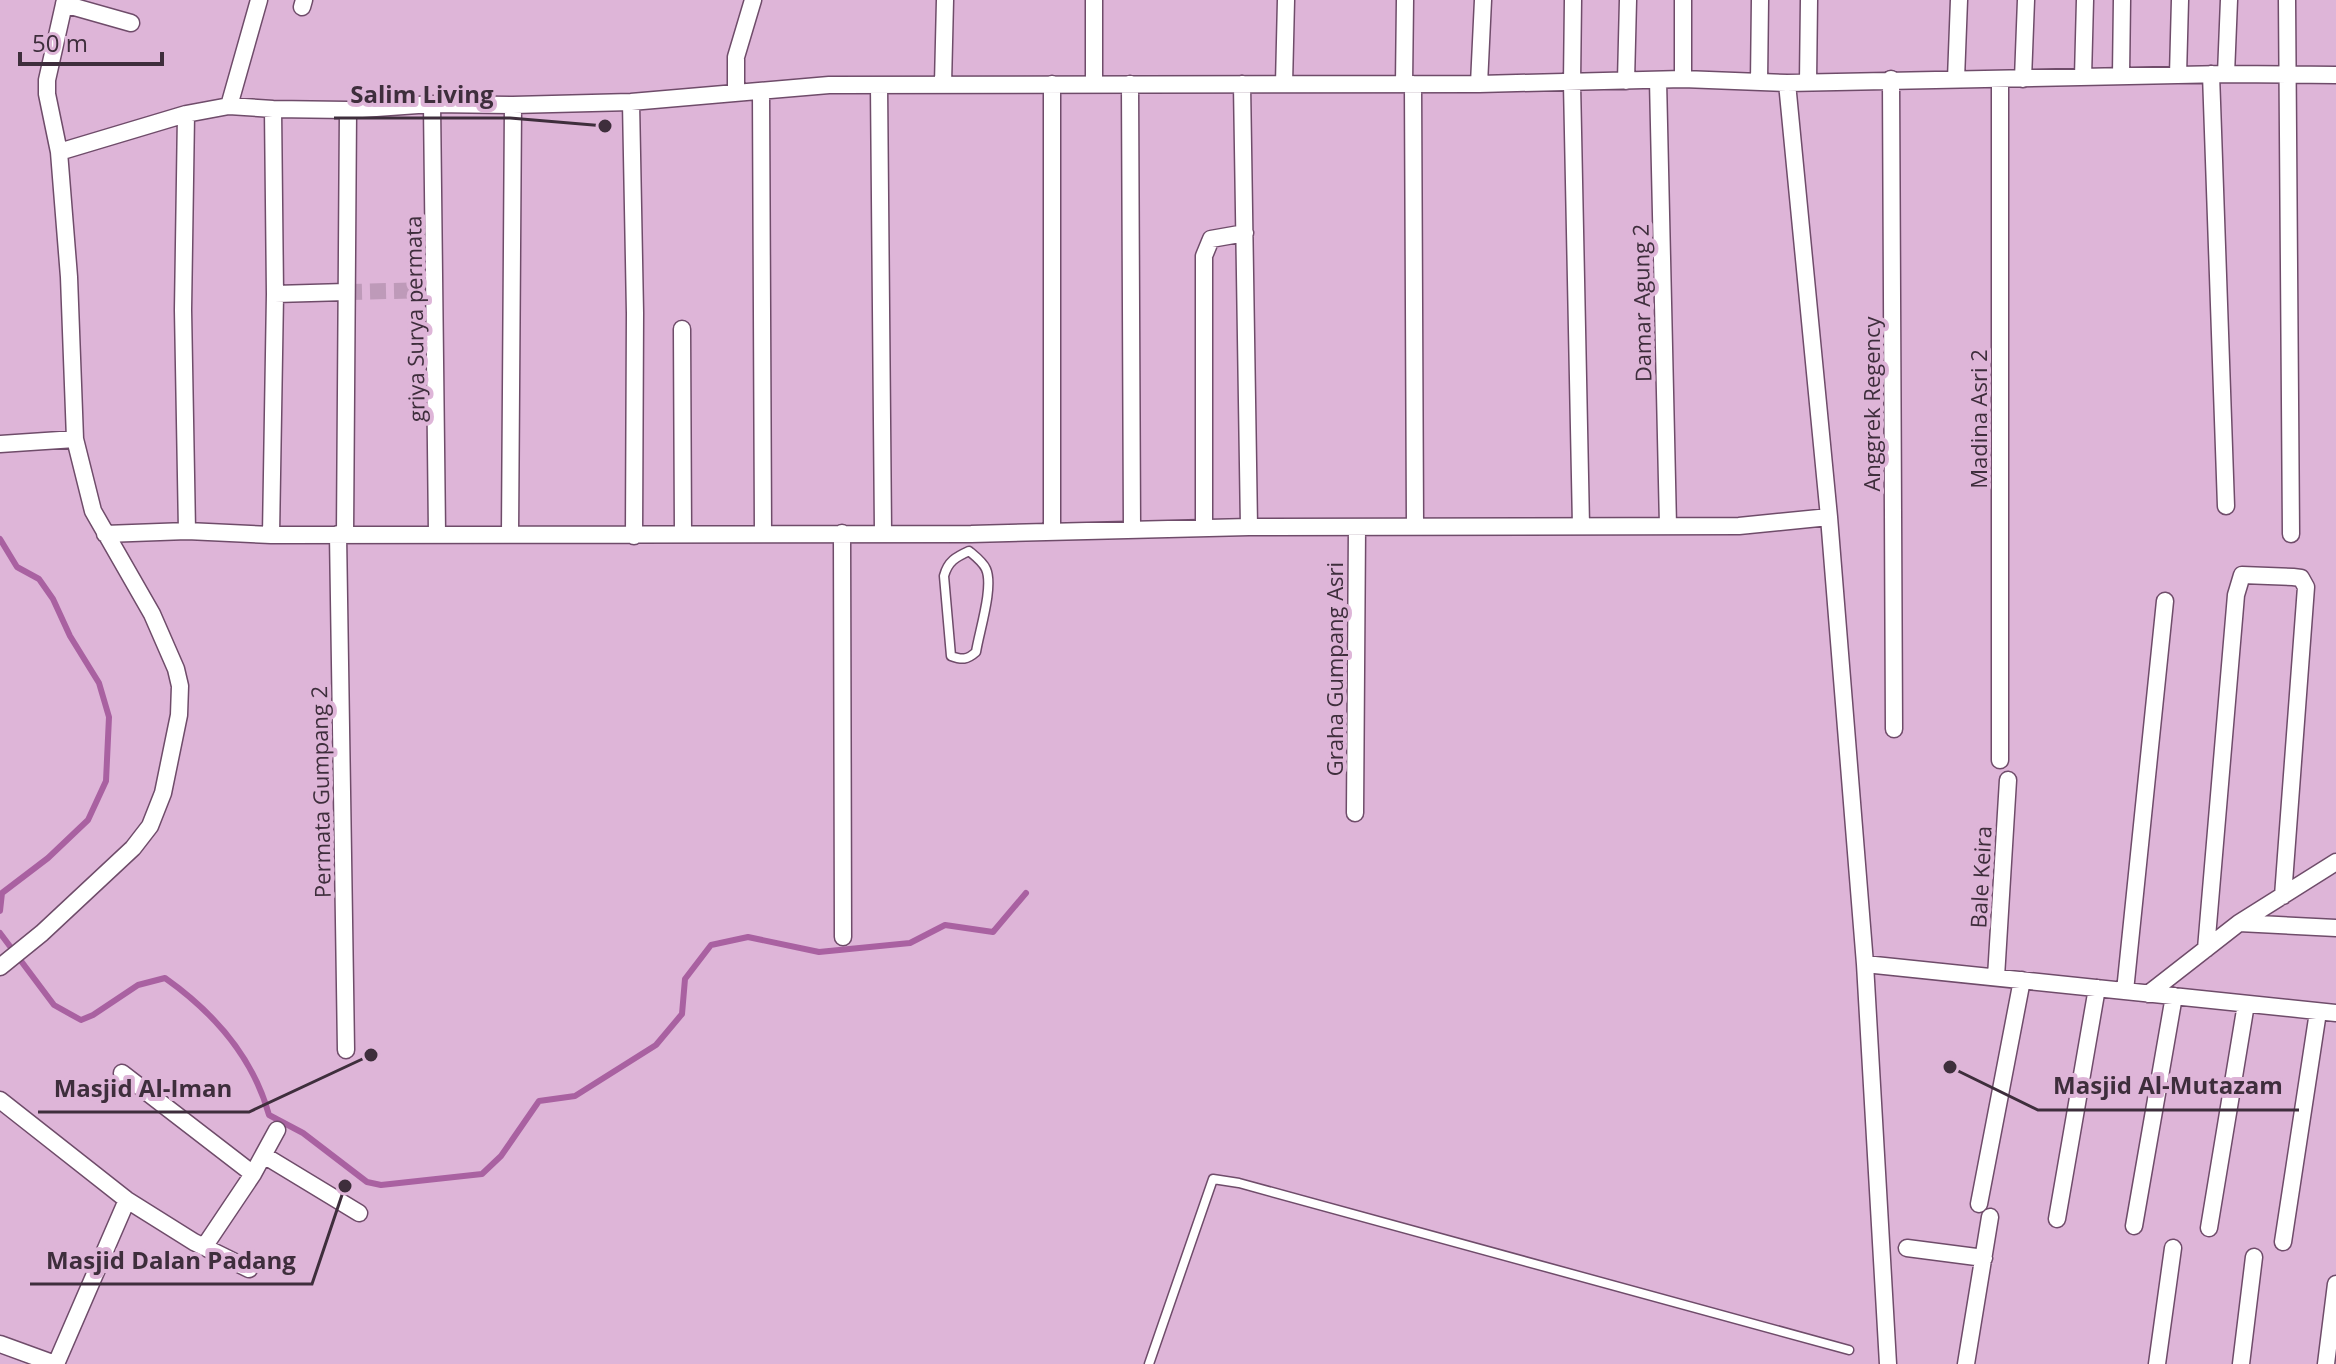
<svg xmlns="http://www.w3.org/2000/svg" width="2336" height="1364" viewBox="0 0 2336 1364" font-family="'Open Sans',sans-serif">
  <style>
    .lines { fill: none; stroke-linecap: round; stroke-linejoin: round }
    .stream { stroke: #a961a1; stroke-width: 6 }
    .street-tunnel { stroke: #be9ab9; stroke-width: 16; stroke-dasharray: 16 8; stroke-linecap: butt }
    .lane-casing { stroke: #6f4c6a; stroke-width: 11 }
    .street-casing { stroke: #6f4c6a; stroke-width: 19 }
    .lane { stroke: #fff; stroke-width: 8 }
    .street { stroke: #fff; stroke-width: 16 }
    .labels { text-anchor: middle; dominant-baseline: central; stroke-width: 8; stroke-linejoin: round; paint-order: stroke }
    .street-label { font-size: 22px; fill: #3e2e3c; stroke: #deb5d8 }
    .leader { fill: none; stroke: #3e2e3c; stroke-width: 3 }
    .callout-dot { fill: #3e2e3c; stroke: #deb5d8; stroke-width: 3 }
    .callout-label { font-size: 24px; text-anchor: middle; font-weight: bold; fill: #3e2e3c; stroke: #deb5d8; stroke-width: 8; stroke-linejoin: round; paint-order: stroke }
  </style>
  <rect width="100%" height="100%" fill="#deb5d8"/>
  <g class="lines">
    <path class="stream" d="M0,539L17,567L39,579L53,599L70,636L99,683L109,717L106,781L88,820L48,858L2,893L0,911
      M0,933L54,1005L81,1020L93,1015L138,985L165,978C213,1012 253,1057 269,1115L303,1133L367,1182L381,1185L482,1174L501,1156L539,1101L575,1096L656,1045L682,1014L685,979L711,945L748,937L819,952L910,943L945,925L993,932L1026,893"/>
    <path class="street-tunnel" d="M346,292L435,290"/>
    <defs>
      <path id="lane" d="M969,551C975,556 983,562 986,569C994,587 979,632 976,652C967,660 962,660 951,656L944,576C948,561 956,557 969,551Z
        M1149,1364L1213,1179L1239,1183L1849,1350"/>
      <path id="street" d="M1094,0V84
        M1573,0L1572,83L1581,526
        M2287,0L2291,534
        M64,4L131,23
        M302,7L304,0
        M2211,74L2226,506
        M2226,74L2229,0
        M2121,75L2122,0
        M2178,75L2180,0
        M2083,77L2085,0
        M1683,79V0
        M1891,79L1894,729
        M1956,79L1959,0
        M2000,79V760
        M2023,79L2026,0
        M1658,80L1668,526
        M1626,81L1628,0
        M1759,82L1760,0
        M1808,82L1809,0
        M1787,83L2226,74L2336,75
        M943,84L945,0
        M1130,84L1132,529
        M1242,84L1249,527
        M1284,84L1286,0
        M1404,84L1405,0
        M1413,84L1415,526
        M1479,84L1483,0
        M879,85L883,532
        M761,91L763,534
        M736,93V57L753,0
        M631,102L635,313L634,536
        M432,104L437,533
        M229,106L259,0
        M273,109L275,294L346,292
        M186,114L183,310L187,531
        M59,152L186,114L229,106L273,109L348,110L432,104L513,105L631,102L829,85L1479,84L1683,79L1787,83L1829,517L1865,964L1888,1364
        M682,329L683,534
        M0,444L75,439
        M1204,528V256L1211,239L1245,233
        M1052,530V84
        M842,533L843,937
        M105,534L187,531L271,535L971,534L1249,527L1739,526L1829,517
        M338,534L346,1050
        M345,534L348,110
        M510,534L513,105
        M271,535L275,294
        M1355,813L1357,527
        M2239,923L2336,928
        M2206,949L2236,595L2242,575L2293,577L2301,578L2306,587L2283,896
        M1865,964L2336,1013
        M0,967L42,933L133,848L150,826L163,793L179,715L180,686L176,669L152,614L93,511L75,439L69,277L59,152L47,94V80L65,0
        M1996,977L2008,780
        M2125,991L2165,601
        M2148,994L2239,923L2336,862
        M122,1073L253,1174
        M0,1100L127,1200L194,1242L249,1269
        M265,1156L359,1213
        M1979,1204L2022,980
        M2057,1219L2097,988
        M2134,1226L2174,996
        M2209,1228L2246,1004
        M2283,1242L2318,1012
        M204,1247L253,1174L277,1130
        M1907,1248L1984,1258
        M0,1344L55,1364
        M56,1364L127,1200
        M1966,1364L1990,1217
        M2157,1364L2173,1248
        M2241,1364L2254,1257
        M2326,1364L2336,1284"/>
    </defs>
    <use href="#lane" class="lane-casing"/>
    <use href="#street" class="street-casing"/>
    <use href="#lane" class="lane"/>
    <use href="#street" class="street"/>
  </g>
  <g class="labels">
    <g class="street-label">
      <text transform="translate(1641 303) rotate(-91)">Damar Agung 2</text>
      <text transform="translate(414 319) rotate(-91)">griya Surya permata</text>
      <text transform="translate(1871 404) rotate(-90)">Anggrek Regency</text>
      <text transform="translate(1978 419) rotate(-90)">Madina Asri 2</text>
      <text transform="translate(1334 669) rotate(-90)">Graha Gumpang Asri</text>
      <text transform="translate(320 792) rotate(-91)">Permata Gumpang 2</text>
      <text transform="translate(1980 877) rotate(-87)">Bale Keira</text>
    </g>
  </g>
  <path class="leader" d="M605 126L510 118H334M1950 1067L2038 1110H2299M371 1055L249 1112H38M345 1186L312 1284H30"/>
  <g class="callout-dot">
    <circle cx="605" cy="126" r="8"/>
    <circle cx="1950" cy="1067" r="8"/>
    <circle cx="371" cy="1055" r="8"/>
    <circle cx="345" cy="1186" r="8"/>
  </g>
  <g class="callout-label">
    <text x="422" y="103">Salim Living</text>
    <text x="2168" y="1094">Masjid Al-Mutazam</text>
    <text x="143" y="1097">Masjid Al-Iman</text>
    <text x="171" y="1269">Masjid Dalan Padang</text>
  </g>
  <path d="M20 52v12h142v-12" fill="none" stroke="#3e2e3c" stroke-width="4"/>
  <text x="32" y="52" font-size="24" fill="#3e2e3c" stroke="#deb5d8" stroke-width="6" paint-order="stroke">50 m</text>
</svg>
